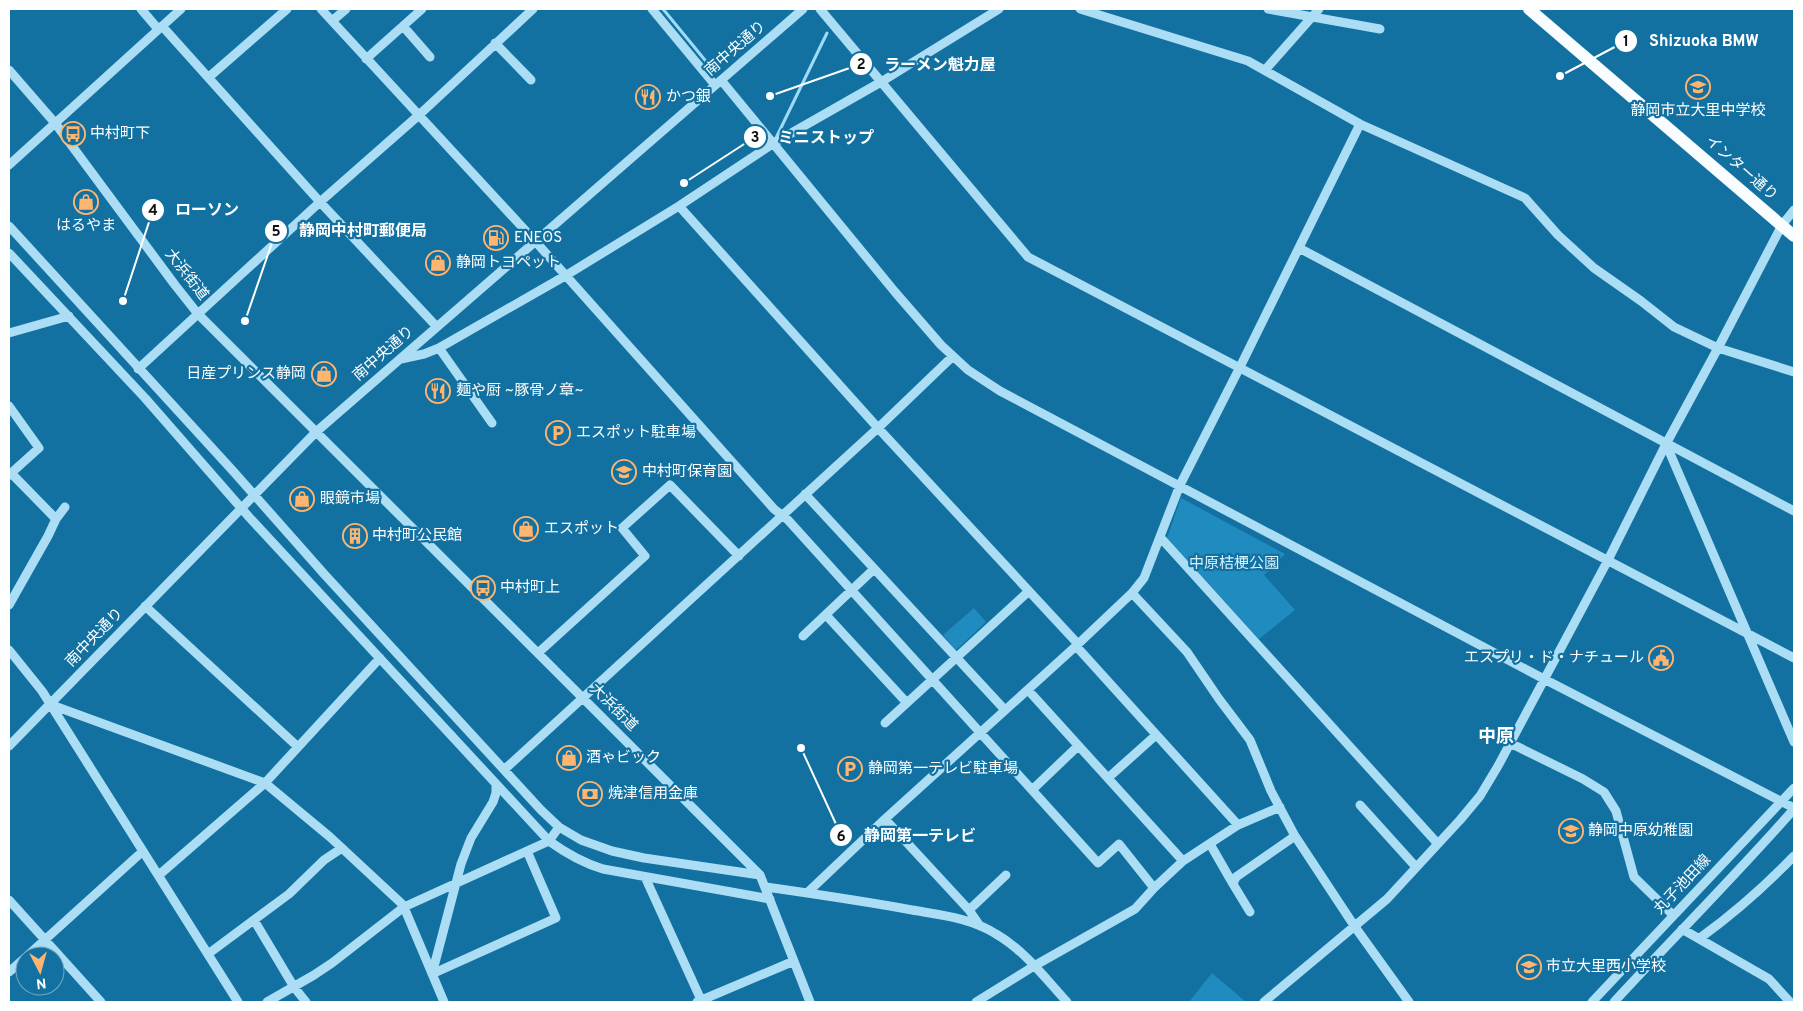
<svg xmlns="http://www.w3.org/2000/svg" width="1803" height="1011" viewBox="0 0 1803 1011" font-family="Overpass,'Noto Sans JP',sans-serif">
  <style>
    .green { fill: #208bbf }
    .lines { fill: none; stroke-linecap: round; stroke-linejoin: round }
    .stream { stroke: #9ddcf8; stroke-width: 3 }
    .minor { stroke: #abddf5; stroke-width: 9 }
    .major { stroke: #f9fdff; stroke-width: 12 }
    .labels { text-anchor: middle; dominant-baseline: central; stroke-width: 4.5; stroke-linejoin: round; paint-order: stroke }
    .street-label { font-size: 15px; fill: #fff; stroke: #1271a1 }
    .poi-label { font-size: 15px; fill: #fff; stroke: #1271a1; text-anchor: start }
    .park-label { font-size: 15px; fill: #d4f1fe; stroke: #1271a1 }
    .quarter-label { font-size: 18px; font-weight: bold; fill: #fff; stroke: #1271a1 }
    .leader { fill: none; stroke: #fff; stroke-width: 2 }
    .callout-dot { fill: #fff; stroke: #1271a1; stroke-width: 2 }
    .mark-label { font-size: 15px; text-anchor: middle; font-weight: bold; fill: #111 }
    .callout-label { font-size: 16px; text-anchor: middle; font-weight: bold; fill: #fff; stroke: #1271a1; stroke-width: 4.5; stroke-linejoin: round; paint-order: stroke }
  </style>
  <rect width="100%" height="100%" fill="#1271a1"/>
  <path class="green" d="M1181,498L1285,554L1264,575L1295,610L1259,639L1167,538Z
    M974,608L986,622L956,650L943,635Z
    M1212,973L1246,1002H1189Z"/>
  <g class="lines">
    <path class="stream" d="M663,9L709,65
      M776,138L827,33"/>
    <path class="minor" d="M141,9L158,29
      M321,9L535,241L774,509L788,520L1098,863L1119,844L1154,888
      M652,9L715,85
      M820,9L1028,257L1794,658
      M1080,9L1248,61L1360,124L1525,198L1558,235L1594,268L1641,301L1674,327L1718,348L1794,372
      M1268,9L1380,29
      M332,21L346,9
      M162,26L320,202L437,327
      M403,26L430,57
      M495,43L531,80
      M366,59L422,9
      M9,70L55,123L175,285L198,314L760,875L810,1002
      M1265,70L1319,9
      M209,77L287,9
      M721,80L895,292L941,345L968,370L1000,391L1544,679L1794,808
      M9,165L181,9
      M679,206L878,428L1078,644
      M9,226L233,471L325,575L541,810L559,827L581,840L612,851L644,858L760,875
      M1299,248L1794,511
      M9,253L145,398L249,517L549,841C567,854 583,863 603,869L770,899
      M9,333L69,316
      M439,348L492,423
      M401,359L424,354L439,348L565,276L679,206L774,143L881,82L999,9
      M138,369L320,202L419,115L533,9
      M9,406L39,448L9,475
      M1666,444L1794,742
      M11,473L56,519
      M805,494L1005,710
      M1160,537L1438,844
      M1132,593L1187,652L1219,699L1250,740L1271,791L1295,836L1355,927L1409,1002
      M9,605L48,536L56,519L65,507
      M145,606L298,747
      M826,615L907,703
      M803,636L874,569
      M1076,646L1238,825
      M9,650L42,691L238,1002
      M538,653L645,556L622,528L670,485L739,556
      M1028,690L1183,861
      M49,704L265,783L330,837L401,903L406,912L444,1002
      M885,723L1029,591
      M1510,743L1583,779L1604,792L1616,811L1634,877L1673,915
      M9,746L316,432L803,9
      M505,769L878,428L952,357
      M1108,778L1156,735
      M496,784V793L493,802L471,838L461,864L432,974L556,918L527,851
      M1032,790L1078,746
      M1360,805L1416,867
      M885,819L969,910L980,926
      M1210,844L1233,884
      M159,875L265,783L380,658
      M645,877L702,1002
      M766,887C815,894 864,901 912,910C941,915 971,918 996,934C1024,950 1045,978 1067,1002
      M807,893L885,819L1076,646L1132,593L1144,578L1180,485L1240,367L1360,124
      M9,900L101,1002
      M969,910L1006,875
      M1250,912L1233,884L1236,877L1295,836
      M254,920L294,987L306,1002
      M1682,929L1769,979L1790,1002
      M1700,938C1736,912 1763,888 1794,856
      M208,954L289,894L324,860L342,848
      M27,956L143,851
      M9,972L25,958
      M267,1002L314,975L332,963L404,907L549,841L559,827
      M697,1002L794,961
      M976,1002L1034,966L1135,909L1154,888L1183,861L1238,825L1280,807
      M1264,1002L1387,899L1460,820L1480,796L1498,766L1608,560L1666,444L1718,348L1782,225L1794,210
      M1592,1002L1794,788
      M1614,1002C1674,937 1736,875 1794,809"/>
    <path class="major" d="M1529,9L1794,236"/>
  </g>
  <defs>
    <symbol id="school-ring" viewBox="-11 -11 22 22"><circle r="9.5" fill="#1271a1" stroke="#ffb56f" stroke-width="1.5"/><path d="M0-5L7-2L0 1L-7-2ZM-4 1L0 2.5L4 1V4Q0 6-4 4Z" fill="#ffb56f"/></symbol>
    <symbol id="restaurant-ring" viewBox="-11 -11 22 22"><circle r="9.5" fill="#1271a1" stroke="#ffb56f" stroke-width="1.5"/><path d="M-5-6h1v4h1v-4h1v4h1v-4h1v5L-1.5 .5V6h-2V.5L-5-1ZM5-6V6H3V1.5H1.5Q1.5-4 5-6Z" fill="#ffb56f"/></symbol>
    <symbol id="bus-ring" viewBox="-11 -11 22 22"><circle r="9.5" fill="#1271a1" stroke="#ffb56f" stroke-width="1.5"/><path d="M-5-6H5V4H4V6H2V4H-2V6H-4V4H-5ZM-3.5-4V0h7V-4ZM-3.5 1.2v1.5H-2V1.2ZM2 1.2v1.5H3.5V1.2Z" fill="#ffb56f"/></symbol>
    <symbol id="shop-ring" viewBox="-11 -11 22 22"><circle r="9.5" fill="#1271a1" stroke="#ffb56f" stroke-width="1.5"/><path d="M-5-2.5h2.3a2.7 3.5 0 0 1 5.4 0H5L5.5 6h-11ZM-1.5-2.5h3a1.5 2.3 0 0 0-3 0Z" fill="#ffb56f"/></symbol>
    <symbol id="fuel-ring" viewBox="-11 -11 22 22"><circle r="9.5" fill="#1271a1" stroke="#ffb56f" stroke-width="1.5"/><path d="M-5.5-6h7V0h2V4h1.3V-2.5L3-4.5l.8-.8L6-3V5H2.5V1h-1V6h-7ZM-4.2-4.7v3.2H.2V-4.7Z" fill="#ffb56f"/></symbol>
    <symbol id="parking-ring" viewBox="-11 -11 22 22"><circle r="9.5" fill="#1271a1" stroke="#ffb56f" stroke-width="1.5"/><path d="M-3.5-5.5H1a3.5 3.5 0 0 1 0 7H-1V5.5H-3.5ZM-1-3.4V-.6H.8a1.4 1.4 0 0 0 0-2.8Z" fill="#ffb56f"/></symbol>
    <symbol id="building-ring" viewBox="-11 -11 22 22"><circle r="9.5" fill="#1271a1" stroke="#ffb56f" stroke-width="1.5"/><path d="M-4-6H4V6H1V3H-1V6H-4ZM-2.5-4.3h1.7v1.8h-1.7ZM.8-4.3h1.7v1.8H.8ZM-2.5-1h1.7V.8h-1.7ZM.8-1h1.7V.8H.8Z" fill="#ffb56f"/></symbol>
    <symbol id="civic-ring" viewBox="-11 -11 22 22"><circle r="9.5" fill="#1271a1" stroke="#ffb56f" stroke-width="1.5"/><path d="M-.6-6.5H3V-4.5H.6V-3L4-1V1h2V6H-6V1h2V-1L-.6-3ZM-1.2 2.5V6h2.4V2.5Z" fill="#ffb56f"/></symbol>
    <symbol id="bank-ring" viewBox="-11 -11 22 22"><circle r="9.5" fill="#1271a1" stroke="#ffb56f" stroke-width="1.5"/><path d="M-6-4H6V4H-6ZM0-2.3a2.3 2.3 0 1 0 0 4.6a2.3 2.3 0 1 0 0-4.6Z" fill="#ffb56f"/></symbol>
  </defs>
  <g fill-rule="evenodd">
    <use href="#school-ring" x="1684" y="73" width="28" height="28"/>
    <use href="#restaurant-ring" x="634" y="83" width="28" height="28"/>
    <use href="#bus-ring" x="59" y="120" width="28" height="28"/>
    <use href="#shop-ring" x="72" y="188" width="28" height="28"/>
    <use href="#fuel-ring" x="482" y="224" width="28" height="28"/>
    <use href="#shop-ring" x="424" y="249" width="28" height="28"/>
    <use href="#shop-ring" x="310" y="360" width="28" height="28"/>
    <use href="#restaurant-ring" x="424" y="377" width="28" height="28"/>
    <use href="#parking-ring" x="544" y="419" width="28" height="28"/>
    <use href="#school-ring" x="610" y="458" width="28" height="28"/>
    <use href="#shop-ring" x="288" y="485" width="28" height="28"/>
    <use href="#shop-ring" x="512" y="515" width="28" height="28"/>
    <use href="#building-ring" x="341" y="522" width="28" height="28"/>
    <use href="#bus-ring" x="469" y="574" width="28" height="28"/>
    <use href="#civic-ring" x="1647" y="644" width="28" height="28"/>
    <use href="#shop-ring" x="555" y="744" width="28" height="28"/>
    <use href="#parking-ring" x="836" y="755" width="28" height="28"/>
    <use href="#bank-ring" x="576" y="780" width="28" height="28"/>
    <use href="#school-ring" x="1557" y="817" width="28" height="28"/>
    <use href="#school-ring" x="1515" y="953" width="28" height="28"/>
  </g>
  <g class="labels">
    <g class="street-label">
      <text transform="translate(736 49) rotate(-41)">南中央通り</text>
      <text transform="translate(1741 169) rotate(41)">インター通り</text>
      <text transform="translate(186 275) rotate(52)">大浜街道</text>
      <text transform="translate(384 354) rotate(-41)">南中央通り</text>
      <text transform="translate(95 638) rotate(-46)">南中央通り</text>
      <text transform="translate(613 708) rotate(45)">大浜街道</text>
      <text transform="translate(1683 885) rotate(-47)">丸子池田線</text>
    </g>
    <g class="poi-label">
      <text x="666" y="97">かつ銀</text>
      <text x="1698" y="111" text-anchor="middle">静岡市立大里中学校</text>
      <text x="90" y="134">中村町下</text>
      <text x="86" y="226" text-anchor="middle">はるやま</text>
      <text x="514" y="238">ENEOS</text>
      <text x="456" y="263">静岡トヨペット</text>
      <text x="306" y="374" text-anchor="end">日産プリンス静岡</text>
      <text x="456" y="391">麺や厨 ~豚骨ノ章~</text>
      <text x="576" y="433">エスポット駐車場</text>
      <text x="642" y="472">中村町保育園</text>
      <text x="320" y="499">眼鏡市場</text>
      <text x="544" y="529">エスポット</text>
      <text x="372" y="536">中村町公民館</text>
      <text x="500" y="588">中村町上</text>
      <text x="1644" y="658" text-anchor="end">エスプリ・ド・ナチュール</text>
      <text x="586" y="758">酒ゃビック</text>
      <text x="868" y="769">静岡第一テレビ駐車場</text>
      <text x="608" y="794">焼津信用金庫</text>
      <text x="1588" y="831">静岡中原幼稚園</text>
      <text x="1546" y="967">市立大里西小学校</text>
    </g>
    <g class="park-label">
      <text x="1234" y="564">中原桔梗公園</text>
    </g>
    <g class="quarter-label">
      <text x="1496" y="737">中原</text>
    </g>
  </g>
  <path class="leader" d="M1560 76L1626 41M770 96L861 64M684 183L755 137M123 301L153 210M245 321L276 231M801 748L841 835"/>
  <g class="callout-dot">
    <circle cx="1560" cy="76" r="5"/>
    <circle cx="770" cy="96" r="5"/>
    <circle cx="684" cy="183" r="5"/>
    <circle cx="123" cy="301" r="5"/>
    <circle cx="245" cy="321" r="5"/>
    <circle cx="801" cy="748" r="5"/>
    <circle cx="1626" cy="41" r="12"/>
    <circle cx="861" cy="64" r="12"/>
    <circle cx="755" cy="137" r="12"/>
    <circle cx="153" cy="210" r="12"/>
    <circle cx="276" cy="231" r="12"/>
    <circle cx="841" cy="835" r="12"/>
  </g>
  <g class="mark-label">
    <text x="1626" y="46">1</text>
    <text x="861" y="69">2</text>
    <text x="755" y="142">3</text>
    <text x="153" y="215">4</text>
    <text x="276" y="236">5</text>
    <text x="841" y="841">6</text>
  </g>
  <g class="callout-label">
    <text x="1704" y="46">Shizuoka BMW</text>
    <text x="940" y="70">ラーメン魁力屋</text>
    <text x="826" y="143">ミニストップ</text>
    <text x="207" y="215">ローソン</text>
    <text x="363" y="236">静岡中村町郵便局</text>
    <text x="920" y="841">静岡第一テレビ</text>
  </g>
  <rect width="1803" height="1011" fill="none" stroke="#ffffff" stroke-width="20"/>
  <g transform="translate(40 971) rotate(174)"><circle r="24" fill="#1271a1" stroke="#71aac7"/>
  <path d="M0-4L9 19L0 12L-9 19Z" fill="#ffb56f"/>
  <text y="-8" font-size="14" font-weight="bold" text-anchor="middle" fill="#ffffff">N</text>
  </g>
</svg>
